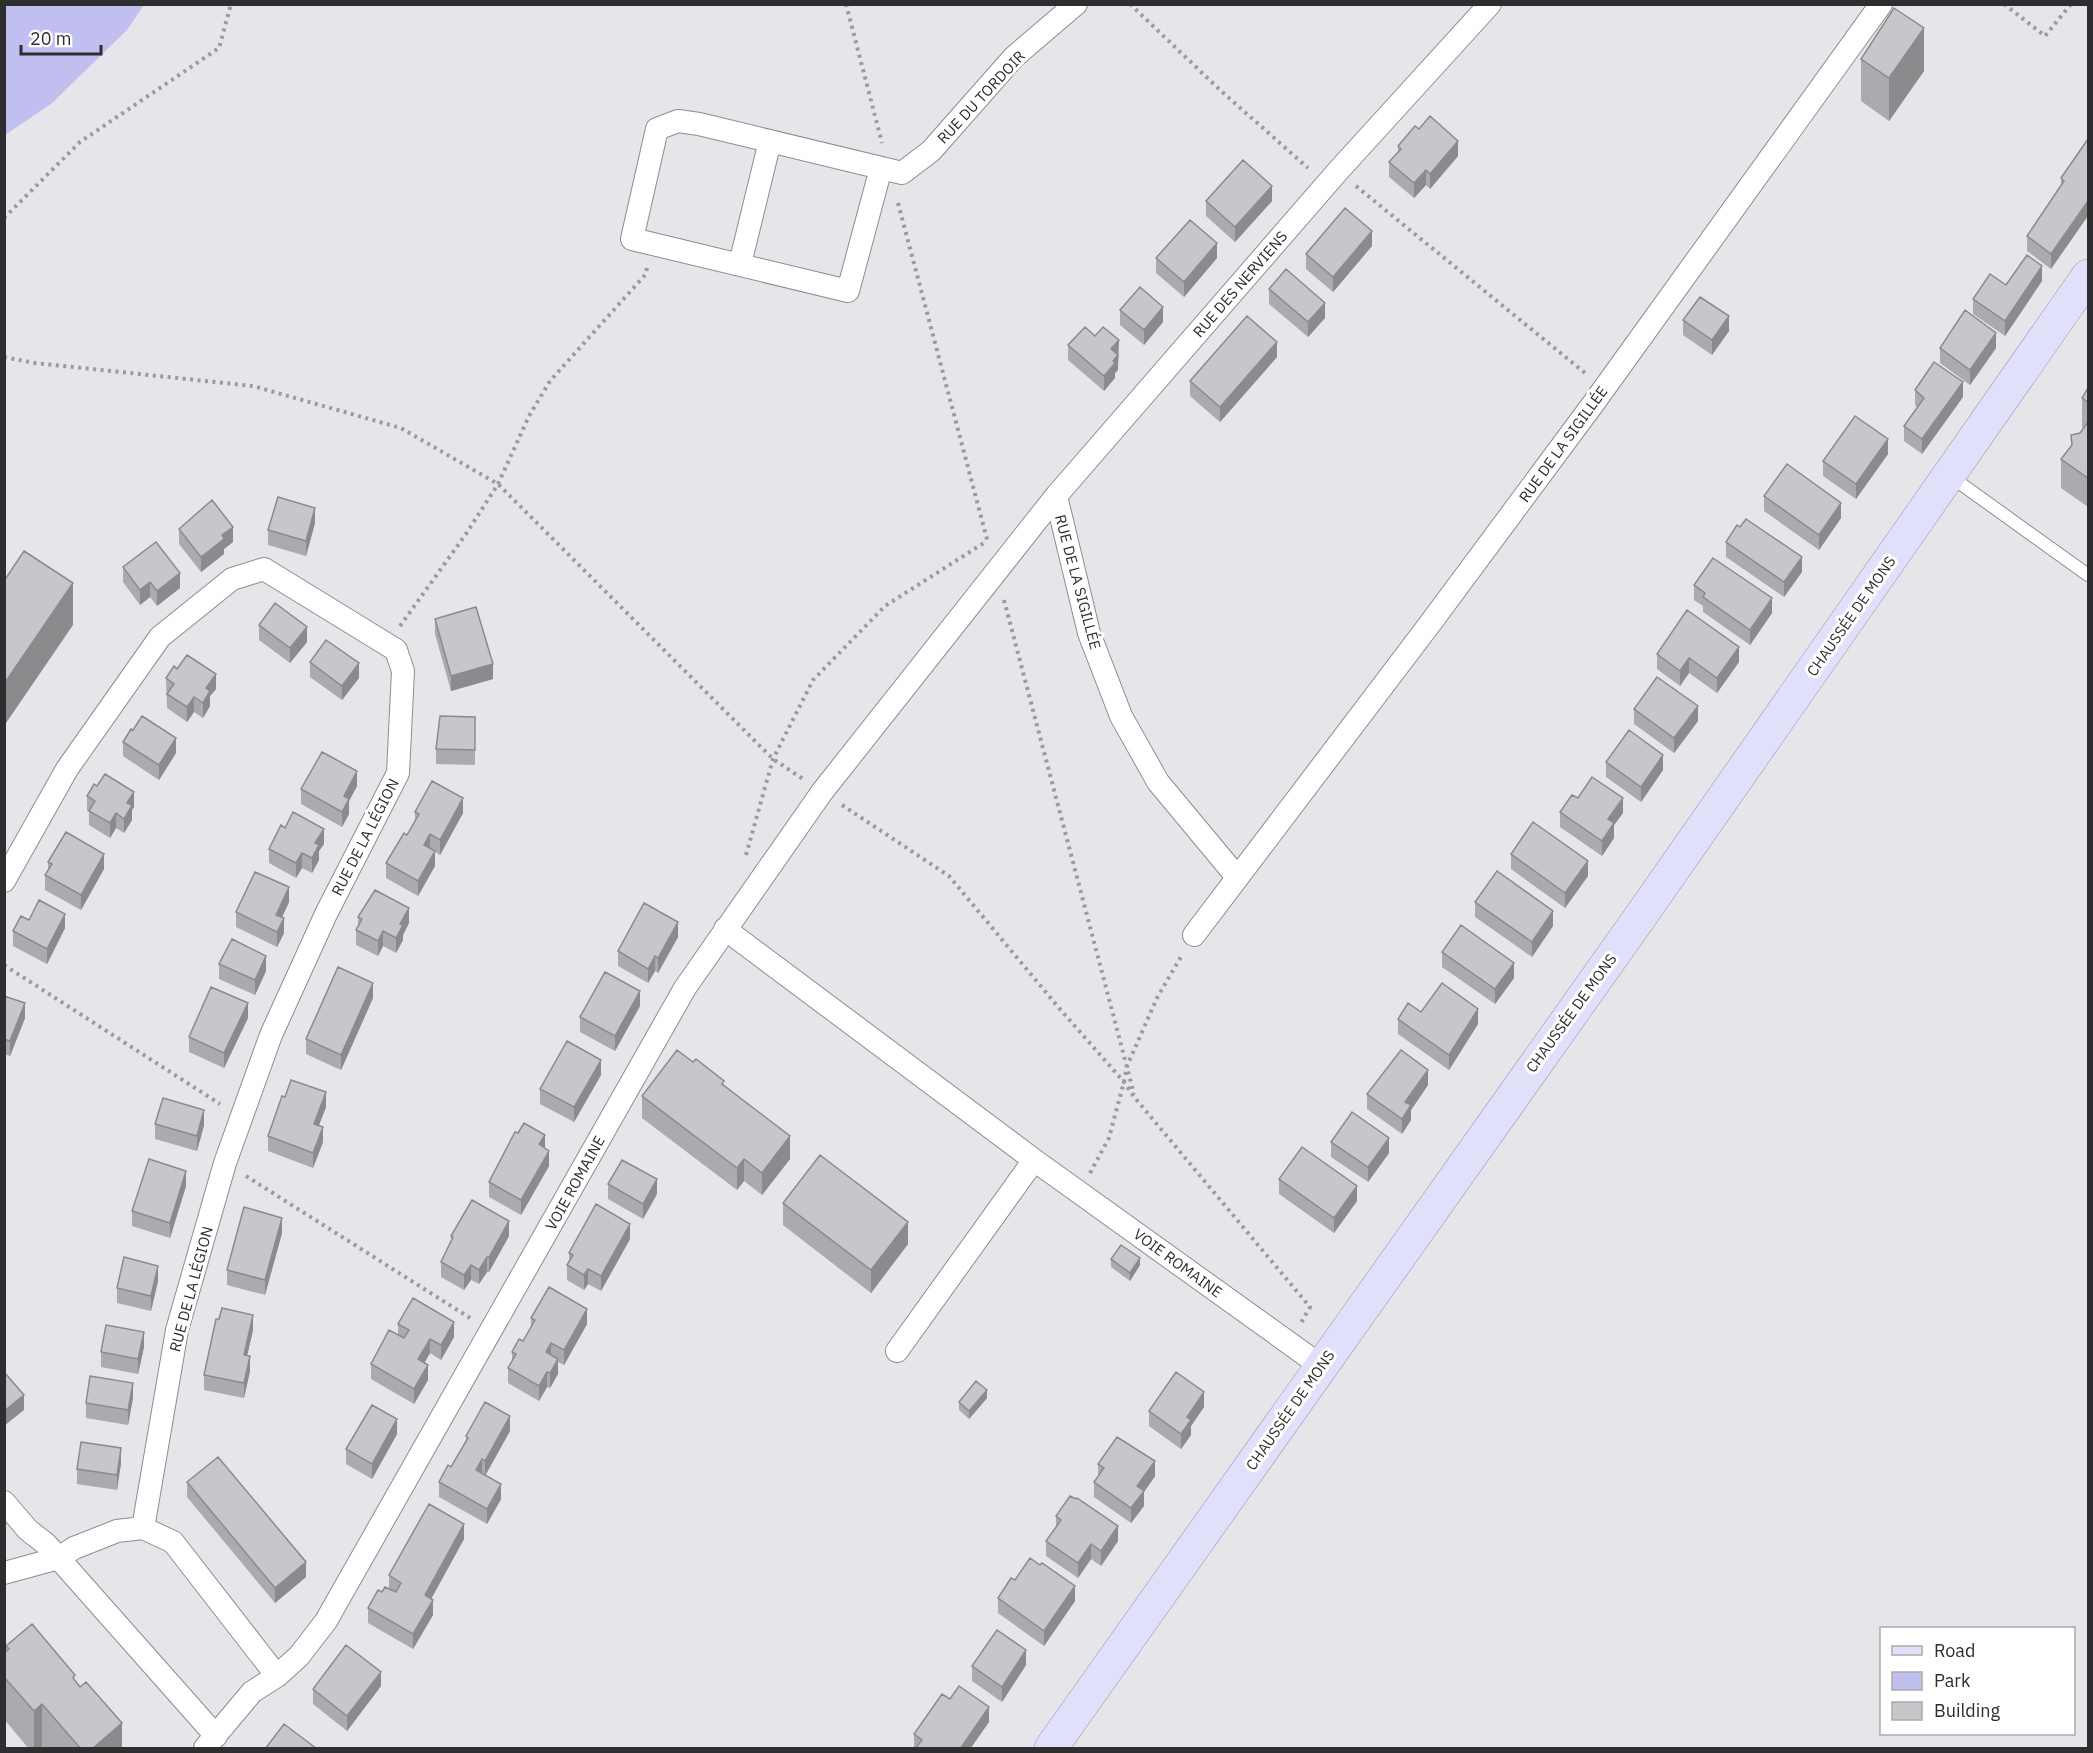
<svg xmlns="http://www.w3.org/2000/svg" width="2093" height="1753" viewBox="0 0 2093 1753" font-family="'IBM Plex Sans',sans-serif">
  <style>
    .green { fill: #c1bff0 }
    .lines { fill: none; stroke-linecap: round; stroke-linejoin: round }
    .service-casing { stroke: #8d8d91; stroke-width: 14 }
    .minor-casing { stroke: #8d8d91; stroke-width: 24 }
    .primary-casing { stroke: #9595b1; stroke-width: 34 }
    .path { stroke: #9b9b9f; stroke-width: 4; stroke-dasharray: 3 4.5; stroke-linecap: butt }
    .service { stroke: #fff; stroke-width: 12 }
    .minor { stroke: #fff; stroke-width: 22 }
    .primary { stroke: #e1e0fa; stroke-width: 33 }
    .wall { fill: #aaaaaf }
    .shaded-wall { fill: #8b8b8e }
    .building { fill: #c6c6cb; stroke: #8b8b8e; stroke-width: 1.5 }
    .labels { text-anchor: middle; dominant-baseline: central; stroke-width: 6; stroke-linejoin: round; paint-order: stroke }
    .street-label { font-size: 15px; fill: #2e2e30; stroke: #fff }
  </style>
  <rect width="100%" height="100%" fill="#e5e5ea"/>
  <path class="green" d="M5,4H144V5L127,30L51,104L5,135Z"/>
  <g class="lines">
    <defs>
      <path id="service" d="M1950,476L2088,575"/>
      <path id="minor" d="M881,168L848,291L632,239L657,129L678,121L699,124L902,173L931,151L1014,57L1076,4
        M740,264L770,141
        M1056,496L1089,633L1121,716L1158,782L1237,877
        M4,881L67,769L160,637L232,579L264,569L396,650L403,671L398,773L326,914L271,1035L225,1163L177,1330L143,1528L173,1542L277,1676
        M725,929L1034,1160L1321,1366
        M1194,935L1429,625L1593,404L1881,4
        M897,1351L1034,1160
        M4,1502L28,1530L46,1544L216,1736
        M4,1573L59,1558L74,1548L117,1531L143,1528
        M205,1748L252,1692L277,1676L299,1656L326,1621L685,988L822,792L1056,496L1338,171L1490,4"/>
      <path id="primary" d="M1051,1748L1638,920L2088,276"/>
    </defs>
    <use href="#service" class="service-casing"/>
    <use href="#minor" class="minor-casing"/>
    <use href="#primary" class="primary-casing"/>
    <path class="path" d="M846,4L882,143
      M1130,4L1220,90L1308,168
      M2004,4L2045,36L2071,4
      M1356,186L1585,373
      M898,203L988,543
      M4,218L80,142L219,48L231,4
      M4,357L35,363L253,386L401,428L498,484L773,759L803,779
      M1004,600L1134,1094
      M400,626L466,534L498,484L529,416L550,381L646,274L647,267
      M842,805L949,876L1059,1008L1124,1082L1135,1098L1310,1307L1301,1323
      M746,855L773,759L813,680L885,606L987,541
      M4,965L220,1104
      M1090,1173L1109,1138L1124,1082L1127,1066L1157,998L1182,955
      M246,1176L470,1318"/>
    <use href="#service" class="service"/>
    <use href="#minor" class="minor"/>
    <use href="#primary" class="primary"/>
  </g>
  <path class="wall" d="M1861,59L1924,71L1889,121L1861,101Z
    M1419,129L1458,156L1430,189L1426,185L1414,198L1389,177V162L1398,153V146Z
    M2088,139L2051,269L2027,251V236L2061,186V178Z
    M1206,201H1272L1235,242L1206,216Z
    M1372,246L1333,292L1306,269V254Z
    M1156,258H1217L1184,297L1156,273Z
    M2042,281L2005,336L1973,314V299L2006,285Z
    M1269,289L1325,318L1308,337L1269,304Z
    M1120,310L1163,322L1144,345L1120,325Z
    M1683,320L1729,331L1712,355L1683,335Z
    M1095,336L1119,355L1118,357V370L1115,373V378L1104,391L1068,360V345Z
    M1940,348H1996L1970,385L1940,363Z
    M1277,357L1220,422L1190,396V381Z
    M2088,388V507L2061,488V459L2071,447V435L2080,433L2084,429L2082,427V398Z
    M1915,390L1963,397L1922,454L1904,441V426L1918,408L1915,405Z
    M1888,454L1856,499L1823,476V461Z
    M1764,496L1841,518L1819,550L1764,511Z
    M315,523L306,556L268,545V530Z
    M179,529L233,542L224,549V554L201,572L179,544Z
    M1726,542L1802,572L1784,597L1726,557Z
    M123,567L180,588L157,606L150,597L140,605L123,582Z
    M1694,585L1772,613L1750,645L1703,612V606L1694,600Z
    M435,619L493,679L451,691L435,634Z
    M259,625L307,642L290,663L259,640Z
    M1657,654L1739,662L1717,693L1689,673L1680,686L1657,669Z
    M310,662L359,678L342,700L310,677Z
    M177,669L216,689L210,696V706L203,718L194,712L187,722L167,708L166,678Z
    M1634,709L1698,721L1674,753L1634,724Z
    M475,717V765L436,764V749Z
    M133,730L176,753L159,780L123,756V742Z
    M1606,762L1663,770L1641,802L1606,777Z
    M357,786L349,801V814L342,827L301,804V789Z
    M87,796L134,807L132,810V820L124,833L116,828L110,838L89,825V812L87,811Z
    M1578,798L1623,813L1614,825V838L1602,856L1560,827V812Z
    M415,812L463,813L440,855L435,852V866L418,896L386,878V863L407,835L415,820Z
    M285,828L324,844L319,851V860L312,873L302,868L296,878L269,863V849Z
    M1511,854L1588,876L1565,908L1511,869Z
    M48,862L104,869L81,910L45,890V875L48,870Z
    M289,902L282,917L284,933L277,947L236,927V912Z
    M1475,902L1553,926L1532,957L1475,917Z
    M358,917L409,923L403,935V940L396,953L383,946L378,956L356,945V930L358,926Z
    M29,920L65,928L47,964L13,946V931Z
    M678,937L658,973L655,971L648,983L618,966V951Z
    M1442,952L1514,978L1495,1004L1442,967Z
    M219,964L266,971L255,995L219,979Z
    M4,996L25,1018L10,1056L4,1054Z
    M373,998L341,1070L306,1054V1039Z
    M640,1006L615,1051L580,1032V1017Z
    M1421,1012L1478,1024L1449,1070L1398,1034V1019Z
    M248,1018L224,1068L189,1052V1037Z
    M601,1075L574,1122L540,1104V1089Z
    M1428,1085L1411,1110V1120L1402,1134L1367,1109V1094Z
    M724,1086L790,1159L762,1195L744,1181L737,1190L642,1118V1096Z
    M326,1107L319,1125L323,1142L313,1168L268,1151V1136Z
    M155,1124L204,1125L197,1151L155,1139Z
    M1331,1142L1389,1153L1368,1182L1331,1157Z
    M545,1148L549,1166L521,1215L489,1197V1182Z
    M1279,1179L1357,1201L1334,1233L1279,1194Z
    M608,1184L657,1194L643,1219L608,1199Z
    M186,1186L170,1238L132,1226V1211Z
    M783,1203L908,1244L871,1293L783,1225Z
    M282,1233L265,1295L227,1285V1270Z
    M451,1236H509L489,1272H487L479,1284L471,1280L464,1290L441,1277V1262L451,1241Z
    M630,1239L601,1291L588,1284L584,1290L567,1280V1265L569,1262V1253Z
    M1111,1259L1140,1265L1130,1281L1111,1267Z
    M158,1281L151,1311L117,1303V1288Z
    M531,1318L587,1324L564,1365L558,1362V1374L550,1388L547,1387L539,1401L508,1383V1368L512,1361V1352L523,1341L531,1327Z
    M398,1324L454,1337L441,1360L430,1353L424,1363L428,1380L414,1404L371,1379V1364L398,1335Z
    M253,1330L247,1355L250,1371L244,1398L204,1390V1375Z
    M144,1347L138,1374L101,1367V1352Z
    M133,1398L128,1425L86,1418V1403Z
    M987,1398L969,1419L959,1410V1402Z
    M1204,1407L1191,1426V1435L1181,1449L1149,1426V1411Z
    M510,1431L485,1475L501,1499L487,1524L439,1497V1482L451,1467L466,1441V1436Z
    M397,1434L372,1479L346,1464V1449Z
    M121,1463L117,1490L77,1484V1469Z
    M1098,1464L1155,1476L1144,1492V1506L1131,1523L1094,1497V1482L1098,1476Z
    M187,1482L306,1577L275,1603L187,1497Z
    M1056,1516L1118,1541L1101,1566L1091,1559L1078,1578L1046,1556V1541L1056,1528Z
    M464,1539L431,1599L433,1615L413,1649L368,1623V1608L382,1592L389,1589V1575Z
    M1015,1580L1075,1601L1044,1646L998,1613V1598Z
    M6,1646L75,1681L122,1749H44L42,1746L40,1749H29L4,1719V1653L6,1651Z
    M1026,1665L1002,1702L972,1681V1666Z
    M381,1686L347,1731L313,1704V1689Z
    M989,1722L970,1749H914V1734Z"/>
  <path class="shaded-wall" d="M1924,28V71L1889,121V78Z
    M1458,141V156L1430,189V174Z
    M1426,170V185L1414,198V183Z
    M1272,186V201L1235,242V227Z
    M2088,201V216L2051,269V254Z
    M1372,231V246L1333,292V277Z
    M1217,243V258L1184,297V282Z
    M2042,266V281L2005,336V321Z
    M1325,303V318L1308,337V322Z
    M1163,307V322L1144,345V330Z
    M1729,316V331L1712,355V340Z
    M1996,333V348L1970,385V370Z
    M1119,340L1118,370L1115,373V378L1104,391V376L1111,349Z
    M1277,342V357L1220,422V407Z
    M1963,382V397L1922,454V439Z
    M1888,439V454L1856,499V484Z
    M1841,503V518L1819,550V535Z
    M315,508V523L306,556V541Z
    M233,527V542L224,549V554L201,572V557L222,535Z
    M1802,557V572L1784,597V582Z
    M180,573V588L157,606V591Z
    M150,582V597L140,605V590Z
    M73,583V625L4,726V684Z
    M1772,598V613L1750,645V630Z
    M307,627V642L290,663V648Z
    M1739,647V662L1717,693V678Z
    M1689,658V673L1680,686V671Z
    M359,663V678L342,700V686Z
    M493,664V679L451,691V676Z
    M216,674V689L210,696V706L203,718V703L206,688Z
    M194,697V712L187,722V707Z
    M1698,706V721L1674,753V738Z
    M176,738V753L159,780V765Z
    M1663,755V770L1641,802V787Z
    M357,771V786L349,801V814L342,827V812L344,796Z
    M134,792V807L132,810V820L124,833V819L127,803Z
    M463,798V813L440,855V840Z
    M1623,798V813L1614,825V838L1602,856V841L1608,819Z
    M116,813V828L110,838V823Z
    M324,829V844L319,851V860L312,873V858L315,843Z
    M430,834V849L424,845Z
    M435,851V866L418,896V881Z
    M302,853V868L296,878V863Z
    M104,854V869L81,910V895Z
    M1588,861V876L1565,908V893Z
    M289,887V902L276,930V915Z
    M409,908V923L403,935V940L396,953V938L400,924Z
    M1553,911V926L1532,957V942Z
    M65,914V928L47,964V949Z
    M284,918V933L277,947V932Z
    M678,922V937L658,973V958Z
    M383,931V946L378,956V941Z
    M266,956V971L255,995V980Z
    M655,956V971L648,983V969Z
    M1514,963V978L1495,1004V989Z
    M373,983V998L341,1070V1055Z
    M640,991V1006L615,1051V1036Z
    M25,1003V1018L10,1056V1041Z
    M248,1003V1018L224,1068V1053Z
    M1478,1009V1024L1449,1070V1055Z
    M601,1060V1075L574,1122V1107Z
    M1428,1070V1085L1411,1110V1120L1402,1134V1119L1405,1102Z
    M326,1092V1107L314,1138V1124Z
    M204,1110V1125L197,1151V1136Z
    M323,1127V1142L313,1168V1153Z
    M545,1135V1150L539,1144Z
    M790,1136V1159L762,1195V1173Z
    M1389,1138V1153L1368,1182V1167Z
    M549,1151V1166L521,1215V1200Z
    M744,1159V1181L737,1190V1168Z
    M186,1171V1186L170,1238V1223Z
    M657,1179V1194L643,1219V1204Z
    M1357,1186V1201L1334,1233V1218Z
    M282,1218V1233L265,1295V1280Z
    M509,1221V1236L489,1272V1257Z
    M908,1222V1244L871,1293V1270Z
    M630,1224V1239L601,1291V1276Z
    M487,1257V1272L479,1284V1270Z
    M1140,1258V1265L1130,1281V1273Z
    M471,1265V1280L464,1290V1275Z
    M158,1266V1281L151,1311V1296Z
    M588,1269V1284L584,1290V1275Z
    M587,1309V1324L564,1365V1350Z
    M253,1315V1330L244,1370V1355Z
    M454,1322V1337L441,1360V1345Z
    M144,1332V1347L138,1374V1359Z
    M430,1339V1353L418,1374V1359Z
    M551,1343V1358L546,1352Z
    M250,1356V1371L244,1398V1383Z
    M558,1359V1374L550,1388V1373Z
    M428,1365V1380L414,1404V1389Z
    M547,1372V1387L539,1401V1386Z
    M133,1383V1398L128,1425V1410Z
    M987,1390V1398L969,1419V1411Z
    M1204,1392V1407L1191,1426V1435L1181,1449V1434L1187,1417Z
    M24,1395V1410L4,1426V1411Z
    M510,1416V1431L485,1476V1461Z
    M397,1419V1434L372,1479V1464Z
    M121,1448V1463L117,1490V1475Z
    M482,1459V1474L476,1470Z
    M1155,1461V1476L1144,1492V1506L1131,1523V1508L1137,1486Z
    M501,1484V1499L487,1524V1509Z
    M464,1524V1539L425,1610V1595Z
    M1118,1526V1541L1101,1566V1551Z
    M1091,1544V1559L1078,1578V1563Z
    M306,1562V1577L275,1603V1588Z
    M1075,1586V1601L1044,1646V1631Z
    M433,1600V1615L413,1649V1634Z
    M1026,1650V1665L1002,1702V1687Z
    M381,1672V1686L347,1731V1716Z
    M42,1704V1746L40,1749H34V1711Z
    M989,1707V1722L970,1749H960Z
    M122,1723V1749H92Z"/>
  <path class="building" d="M1894,8L1924,28L1889,78L1861,59Z
    M1430,116L1458,141L1430,174L1426,170L1414,183L1389,162L1401,149L1398,146L1415,126L1419,129Z
    M2088,139V201L2051,254L2027,236L2064,181L2061,178Z
    M1243,160L1272,186L1235,227L1206,201Z
    M1345,208L1372,231L1333,277L1306,254Z
    M1190,220L1217,243L1184,282L1156,258Z
    M2027,255L2042,266L2005,321L1973,299L1990,274L2006,285Z
    M1286,269L1325,303L1308,322L1269,289Z
    M1140,287L1163,307L1144,330L1120,310Z
    M1700,297L1729,316L1712,340L1683,320Z
    M1965,310L1996,333L1970,370L1940,348Z
    M1247,316L1277,342L1220,407L1190,381Z
    M1085,327L1095,336L1103,327L1119,340L1111,349L1118,355L1113,361L1115,363L1104,376L1068,345Z
    M1934,362L1963,382L1922,439L1904,426L1924,398L1915,390Z
    M2088,388V402L2082,398Z
    M1855,416L1888,439L1856,484L1823,461Z
    M2088,422V478L2061,459L2072,445L2071,435L2080,433Z
    M1787,464L1841,503L1819,535L1764,496Z
    M278,497L315,508L306,541L268,530Z
    M212,500L233,527L222,535L224,539L201,557L179,529Z
    M1746,519L1802,557L1784,582L1726,542L1737,525L1740,527Z
    M156,542L180,573L157,591L150,582L140,590L123,567Z
    M24,551L73,583L4,684V581Z
    M1713,558L1772,598L1750,630L1703,597L1705,593L1694,585Z
    M275,603L307,627L290,648L259,625Z
    M476,607L493,664L451,676L435,619Z
    M1687,610L1739,647L1717,678L1689,658L1680,671L1657,654Z
    M326,640L359,663L342,686L310,662Z
    M187,655L216,674L206,688L210,691L203,703L194,697L187,707L167,694L174,684L166,678L174,666L177,669Z
    M1657,677L1698,706L1674,738L1634,709Z
    M142,716L176,738L159,765L123,742L131,729L133,730Z
    M440,716L475,717V750L436,749Z
    M1629,730L1663,755L1641,787L1606,762Z
    M322,752L357,771L344,796L349,799L342,812L301,789Z
    M105,774L134,792L127,803L132,805L124,819L116,813L110,823L89,811L95,801L87,796L94,784L97,786Z
    M1592,777L1623,798L1608,819L1614,823L1602,841L1560,812L1572,795L1578,798Z
    M432,781L463,798L440,840L430,834L424,845L435,851L418,881L386,863L404,833L407,835L419,814L415,812Z
    M293,812L324,829L315,843L319,845L312,858L302,853L296,863L269,849L281,825L285,828Z
    M1533,822L1588,861L1565,893L1511,854Z
    M66,832L104,854L81,895L45,875L52,864L48,862Z
    M1497,871L1553,911L1532,942L1475,902Z
    M255,872L289,887L276,915L284,918L277,932L236,912Z
    M375,890L409,908L400,924L403,925L396,938L383,931L378,941L356,930L362,919L358,917Z
    M39,900L65,914L47,949L13,931L21,916L29,920Z
    M644,903L678,922L658,958L655,956L648,969L618,951Z
    M1461,925L1514,963L1495,989L1442,952Z
    M232,939L266,956L255,980L219,964Z
    M338,967L373,983L341,1055L306,1039Z
    M605,972L640,991L615,1036L580,1017Z
    M1442,983L1478,1009L1449,1055L1398,1019L1408,1003L1421,1012Z
    M211,987L248,1003L224,1053L189,1037Z
    M4,996L25,1003L10,1041L4,1039Z
    M567,1041L601,1060L574,1107L540,1089Z
    M677,1050L693,1062L696,1059L724,1081L722,1084L790,1136L762,1173L744,1159L737,1168L642,1096Z
    M1401,1050L1428,1070L1405,1102L1411,1105L1402,1119L1367,1094Z
    M291,1080L326,1092L314,1124L323,1127L313,1153L268,1136L282,1096L285,1097Z
    M163,1098L204,1110L197,1136L155,1124Z
    M1352,1112L1389,1138L1368,1167L1331,1142Z
    M524,1123L545,1135L539,1144L549,1151L521,1200L489,1182L515,1132L518,1133Z
    M1302,1147L1357,1186L1334,1218L1279,1179Z
    M820,1155L908,1222L871,1270L783,1203Z
    M149,1159L186,1171L170,1223L132,1211Z
    M622,1160L657,1179L643,1204L608,1184Z
    M472,1200L509,1221L489,1257H487L479,1270L471,1265L464,1275L441,1262L453,1237L451,1236Z
    M596,1204L630,1224L601,1276L588,1269L584,1275L567,1265L573,1255L569,1253Z
    M244,1207L282,1218L265,1280L227,1270Z
    M1121,1245L1140,1258L1130,1273L1111,1259Z
    M124,1257L158,1266L151,1296L117,1288Z
    M549,1287L587,1309L564,1350L551,1343L546,1352L558,1359L550,1373L547,1372L539,1386L508,1368L516,1354L512,1352L519,1339L523,1341L535,1320L531,1318Z
    M413,1298L454,1322L441,1345L430,1339L418,1359L428,1365L414,1389L371,1364L389,1330L404,1338L409,1330L398,1324Z
    M222,1308L253,1315L244,1355L250,1356L244,1383L204,1375L216,1319H219Z
    M106,1325L144,1332L138,1359L101,1352Z
    M4,1372L24,1395L4,1411Z
    M1176,1372L1204,1392L1187,1417L1191,1420L1181,1434L1149,1411Z
    M90,1376L133,1383L128,1410L86,1403Z
    M976,1381L987,1390L969,1411L959,1402Z
    M485,1402L510,1416L485,1461L482,1459L476,1470L501,1484L487,1509L439,1482L448,1465L451,1467L468,1438L466,1436Z
    M372,1405L397,1419L372,1464L346,1449Z
    M1117,1437L1155,1461L1137,1486L1144,1491L1131,1508L1094,1482L1104,1468L1098,1464Z
    M81,1442L121,1448L117,1475L77,1469Z
    M218,1457L306,1562L275,1588L187,1482Z
    M1070,1496L1076,1499L1077,1498L1118,1526L1101,1551L1091,1544L1078,1563L1046,1541L1061,1520L1056,1516Z
    M429,1504L464,1524L425,1595L433,1600L413,1634L368,1608L378,1590L382,1592L385,1587L396,1592L401,1583L389,1575Z
    M1030,1558L1040,1565L1042,1563L1075,1586L1044,1631L998,1598L1011,1578L1015,1580Z
    M32,1624L75,1675L73,1678L80,1687L86,1682L122,1723L92,1749H81L42,1704L34,1711L4,1677V1653L9,1649L6,1646Z
    M997,1630L1026,1650L1002,1687L972,1666Z
    M346,1645L381,1672L347,1716L313,1689Z
    M959,1686L989,1707L960,1749H915L922,1740L914,1734L942,1694L950,1699Z
    M284,1724L317,1749H265Z"/>
  <g class="labels">
    <g class="street-label">
      <text transform="translate(981 97) rotate(-47)">RUE DU TORDOIR</text>
      <text transform="translate(1240 284) rotate(-49)">RUE DES NERVIENS</text>
      <text transform="translate(1563 444) rotate(-54)">RUE DE LA SIGILLÉE</text>
      <text transform="translate(1078 582) rotate(75)">RUE DE LA SIGILLÉE</text>
      <text transform="translate(1851 616) rotate(-55)">CHAUSSÉE DE MONS</text>
      <text transform="translate(365 837) rotate(-63)">RUE DE LA LÉGION</text>
      <text transform="translate(1571 1013) rotate(-54)">CHAUSSÉE DE MONS</text>
      <text transform="translate(575 1183) rotate(-61)">VOIE ROMAINE</text>
      <text transform="translate(1178 1263) rotate(36)">VOIE ROMAINE</text>
      <text transform="translate(191 1289) rotate(-75)">RUE DE LA LÉGION</text>
      <text transform="translate(1290 1410) rotate(-55)">CHAUSSÉE DE MONS</text>
    </g>
  </g>
  <rect width="2093" height="1753" fill="none" stroke="#2e2e30" stroke-width="12"/>
  <rect x="1880" y="1627" width="195" height="108" fill="#ffffff" stroke="#ababac" stroke-width="1.5"/>
  <rect x="1892" y="1646" width="30" height="9" fill="#e1e0fa" stroke="#ababac" stroke-width="1.5"/>
  <text x="1934" y="1657" font-size="18" fill="#2e2e30">Road</text>
  <rect x="1892" y="1672" width="30" height="18" fill="#c1bff0" stroke="#ababac" stroke-width="1.5"/>
  <text x="1934" y="1687" font-size="18" fill="#2e2e30">Park</text>
  <rect x="1892" y="1702" width="30" height="18" fill="#c6c6cb" stroke="#ababac" stroke-width="1.5"/>
  <text x="1934" y="1717" font-size="18" fill="#2e2e30">Building</text>
  <path d="M21 45v9h80v-9" fill="none" stroke="#2e2e30" stroke-width="3"/>
  <text x="30" y="45" font-size="18" fill="#2e2e30" stroke="#ffffff" stroke-width="4.5" paint-order="stroke">20 m</text>
</svg>
